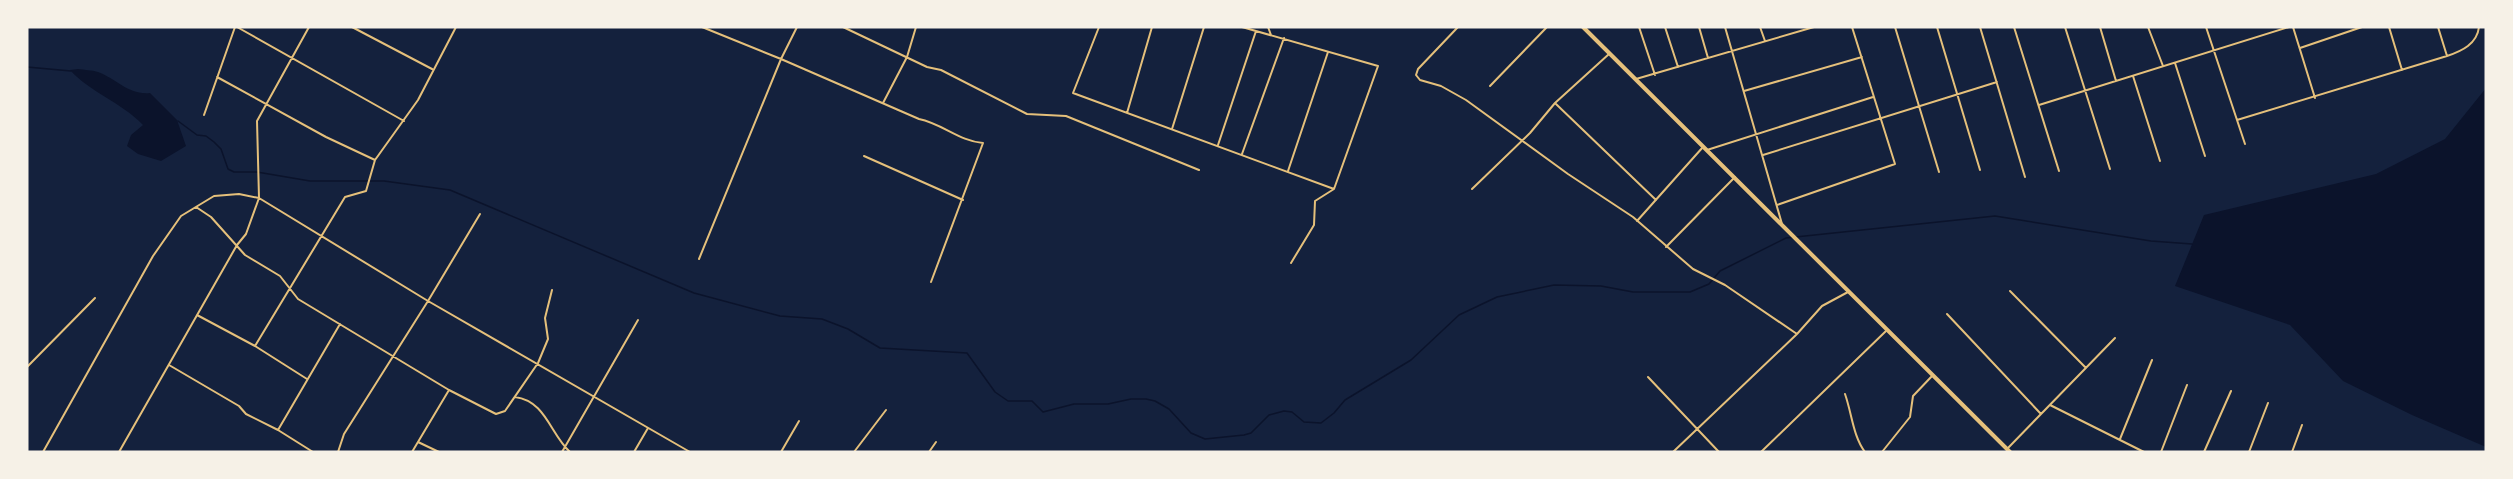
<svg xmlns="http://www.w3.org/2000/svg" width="2513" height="479" viewBox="0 0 2513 479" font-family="Raleway,sans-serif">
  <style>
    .water { fill: #0b132b }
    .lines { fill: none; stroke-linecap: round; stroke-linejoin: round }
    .stream { stroke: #0b132b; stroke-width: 1.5 }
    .minor { stroke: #e5c07b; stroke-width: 2 }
    .primary { stroke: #e5c07b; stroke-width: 4 }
  </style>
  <rect width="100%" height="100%" fill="#14213d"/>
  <path class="water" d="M78,69C84,70 92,70 98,72C117,79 128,95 150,93L177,120L186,146L161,161L138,154L127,146L131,135L143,125C121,102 91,93 70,70Z
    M2486,88V447L2412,415L2343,381L2290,325L2175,286L2204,215L2376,174L2445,139Z"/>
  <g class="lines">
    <path class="stream" d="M27,67L71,71
      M178,121L197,135L206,136L214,142L221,149L228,169L234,172H257L310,181H384L450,190L694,293L780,316L822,319L848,329L880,348L967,353L995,392L1008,401H1032L1043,412L1074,404H1108L1131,399H1146L1155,401L1169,409L1191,433L1205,439L1244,435L1251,433L1269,415L1284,411L1292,412L1304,422L1321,423L1334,413L1345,400L1411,360L1459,315L1497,297L1554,285L1601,286L1633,292H1690L1709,284L1720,271L1786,238L1995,216L2151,241L2192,244"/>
    <path class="minor" d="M237,27L404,121
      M352,27L432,69
      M797,27L781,59L919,119C943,124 959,141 983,143L931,282
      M843,27L927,67L941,70L1027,114L1066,116L1199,170
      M1099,27L1073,93L1334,189
      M1242,27L1378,66L1334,189L1315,201L1314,225L1291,263
      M1268,27L1271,35
      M1458,27L1418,69L1416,75L1420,80L1441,86L1466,100L1568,174L1633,217L1693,269L1725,285L1797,334
      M1639,27L1655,75
      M1665,27L1678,67
      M1699,27L1708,58
      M1725,27L1782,224
      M1760,27L1765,41
      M1895,27L1939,172
      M1937,27L1980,170
      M1980,27L2025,177
      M2014,27L2059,171
      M2065,27L2110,169
      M2100,27L2116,81
      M2148,27L2163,66
      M2206,27L2245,144
      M2293,27L2315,98
      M2389,27L2402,70
      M2300,48L2362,27
      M2447,56C2462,51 2477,44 2479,27
      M2175,63L2205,156
      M2133,76L2160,161
      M217,77L326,137L375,160
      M1636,79L1814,27
      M1490,86L1547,27
      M1744,91L1862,57
      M883,103L907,57L916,27
      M1556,104L1656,200
      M2039,105L2289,27
      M1127,113L1152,27
      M204,115L235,27
      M2237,120L2447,56L2438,27
      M1172,129L1204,27
      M1218,145L1256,31
      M1707,150L1873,97
      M1242,154L1284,38
      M1763,155L1997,82
      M864,156L963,200
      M1288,171L1328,52
      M1472,189L1530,133L1555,103L1609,54
      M1777,205L1895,164L1852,27
      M196,207L211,217L245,255L280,276L298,299L449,390L496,414L505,411L538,363L548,339L545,318L552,290
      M1637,221L1703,147
      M1666,247L1735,177
      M699,259L781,59L702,27
      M2010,291L2086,368
      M1947,314L2041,414
      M197,315L255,346
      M169,365L239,406L246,414L278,430L313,452
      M27,367L95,298
      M1648,377L1719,452
      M307,379L255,346L345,197L366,191L375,160L418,100L456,27
      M1845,394C1852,414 1853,436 1865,452
      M515,397C546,401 550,434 570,452
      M2050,405L2144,452
      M278,430L340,324
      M2120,439L2152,360
      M418,442L439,452
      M2007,449L2115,338
      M43,452L153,256L181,216L214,196L239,194L259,198L428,301L690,452
      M119,452L237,245L246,234L259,198L257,121L309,27
      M338,452L344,434L428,301L480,214
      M412,452L449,390
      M562,452L638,320
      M634,452L648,428
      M781,452L799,421
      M854,452L886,410
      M929,452L936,442
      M1673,452L1797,334L1822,306L1848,292
      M1761,452L1886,331
      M1882,452L1910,417L1913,396L1933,375
      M2161,452L2187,385
      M2204,452L2231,391
      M2249,452L2268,403
      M2292,452L2302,425"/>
    <path class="primary" d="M1583,27L2010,452"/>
  </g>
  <rect width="2513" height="479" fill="none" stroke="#f6f1e7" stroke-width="57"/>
</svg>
